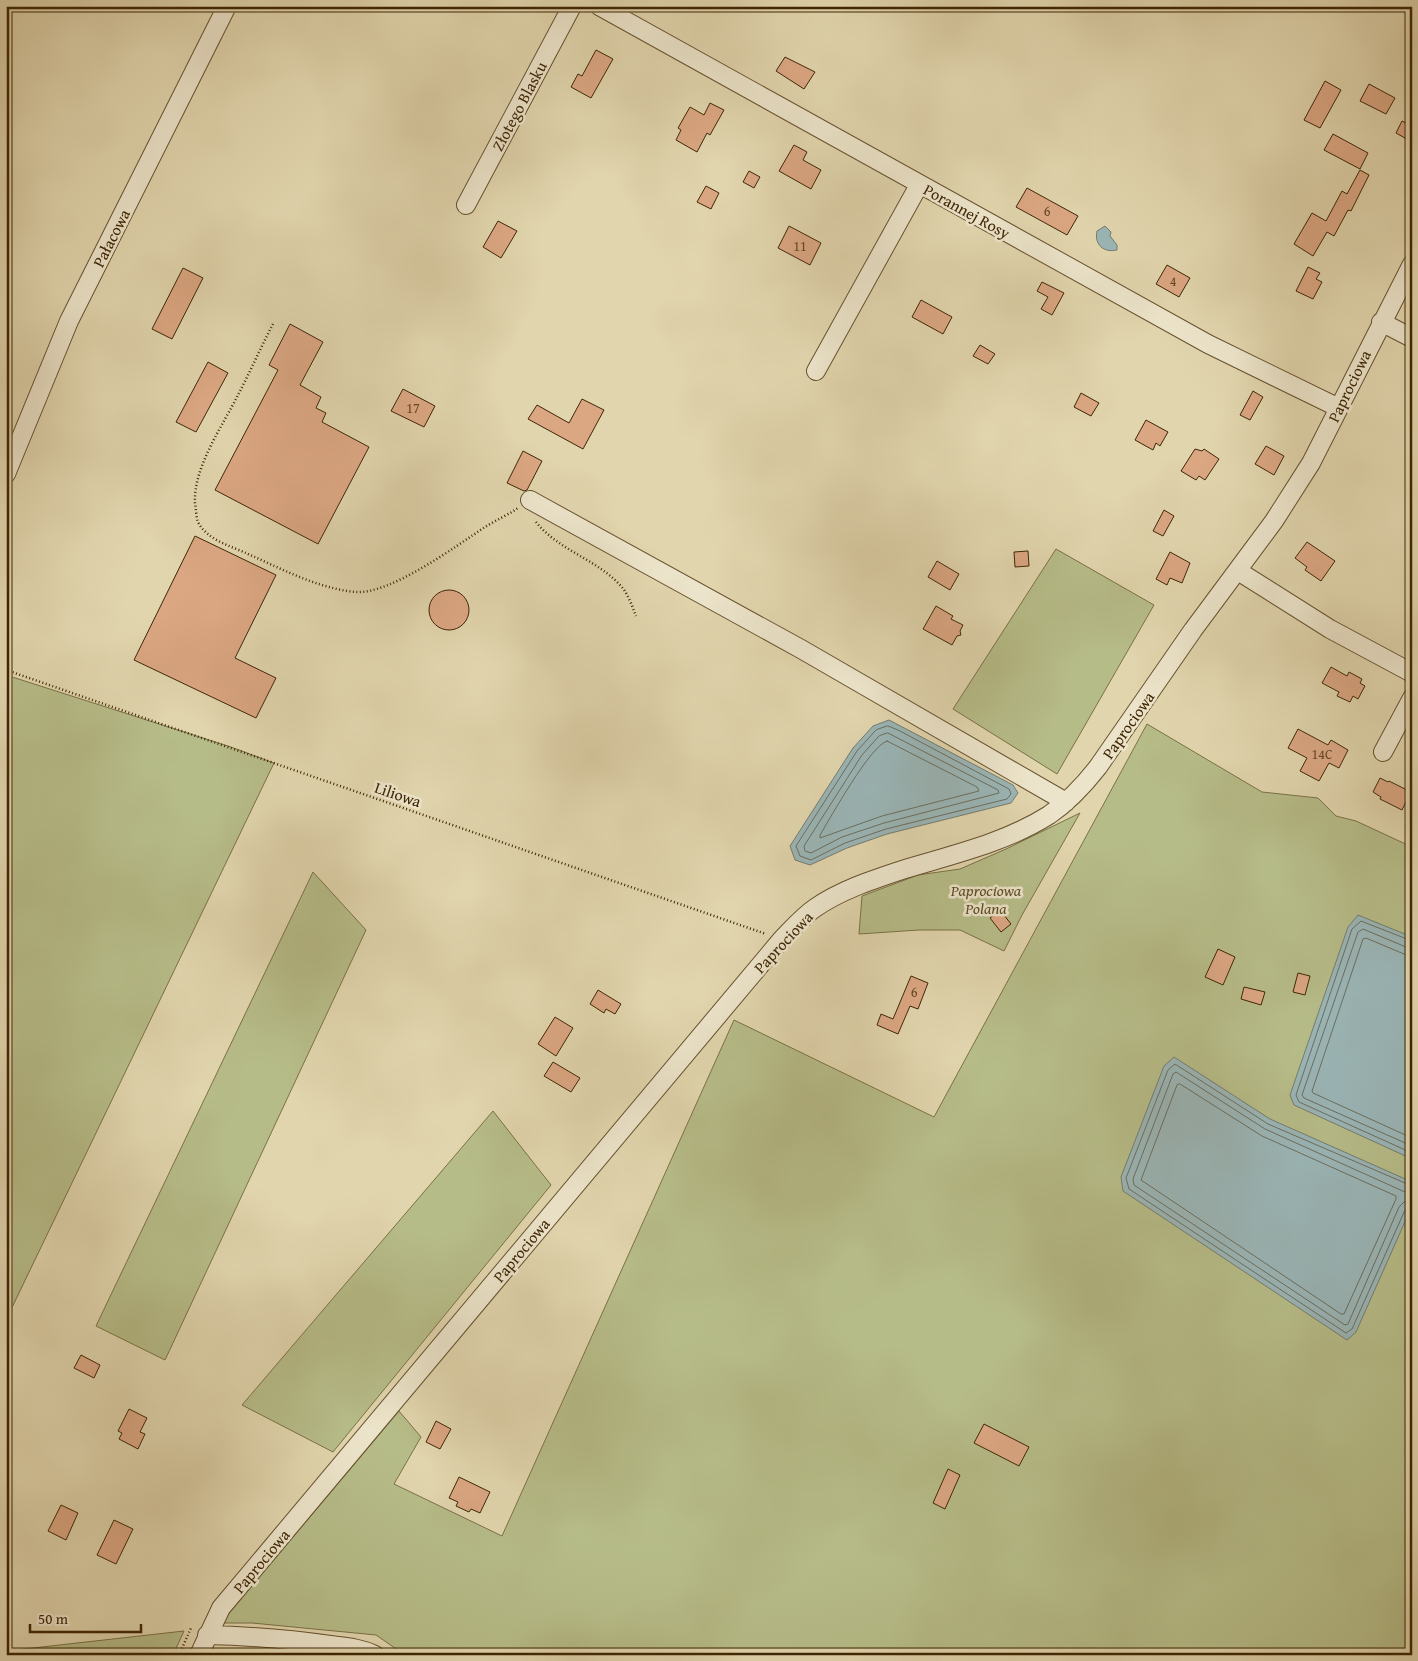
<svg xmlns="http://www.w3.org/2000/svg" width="1418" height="1661" viewBox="0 0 1418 1661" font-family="'Gentium Book Plus',serif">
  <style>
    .green { fill: #b6bc88; stroke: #7a7146 }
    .water { fill: #9ab5b6; stroke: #757c6f }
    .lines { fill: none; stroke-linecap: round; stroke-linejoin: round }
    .shore { stroke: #6c6e5e; stroke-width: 1 }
    .building { fill: #dba783; stroke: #3e2605 }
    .minor-casing { stroke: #67522f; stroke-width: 20 }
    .path { stroke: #3e2605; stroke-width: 2.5; stroke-dasharray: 1 2.5; stroke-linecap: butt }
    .minor { stroke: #ece4ca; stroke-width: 18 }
    .labels { text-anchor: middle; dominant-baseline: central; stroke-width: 5; stroke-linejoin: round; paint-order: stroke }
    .number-label { font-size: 14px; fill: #654624 }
    .street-label { font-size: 16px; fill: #3e2605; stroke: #ece4ca }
    .park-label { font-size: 16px; font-style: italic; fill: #5c4c26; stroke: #ece4ca }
  </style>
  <rect width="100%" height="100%" fill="#e1d5ad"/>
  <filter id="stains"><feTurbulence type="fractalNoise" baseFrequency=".004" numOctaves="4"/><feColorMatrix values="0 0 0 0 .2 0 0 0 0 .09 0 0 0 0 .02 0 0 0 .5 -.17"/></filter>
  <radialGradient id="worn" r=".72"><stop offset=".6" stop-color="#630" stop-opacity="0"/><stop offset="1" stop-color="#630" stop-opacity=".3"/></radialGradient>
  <path class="green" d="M1056,549L1154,605L1057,774L953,709Z
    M6,675L231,747L274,763L6,1320Z
    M1147,724L1262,792L1318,798L1336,816L1356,821L1412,847V1655H405L376,1635L252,1623H222L226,1617L399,1411L421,1437L394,1484L502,1536L734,1020L934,1117Z
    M1080,813L1022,915L1004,951L960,930H919L859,934L862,896L918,875L960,869L1006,849Z
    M313,872L366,930L165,1360L96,1326Z
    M493,1111L551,1185L333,1452L242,1405Z
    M184,1631L173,1655H6V1651Z"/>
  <path class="water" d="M1105,226L1111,232L1110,236L1117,245V250C1104,253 1094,245 1097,231Z
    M889,720L1013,785L1018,793L1011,803L887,834L847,848L810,865L795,860L790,846L853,748L873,726Z
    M1358,915L1412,937V1159L1294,1105L1290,1095L1348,927Z
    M1174,1057L1270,1119L1412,1182V1206L1356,1332L1347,1340L1123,1191L1121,1177L1164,1066Z"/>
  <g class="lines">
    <path class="shore" d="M888,726L898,730L1009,789L1011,794L1007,799L886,829L845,843L811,860L800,856L796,846L857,751L876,730Z
      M888,733L998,790L999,793L884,823L842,837L811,853L805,851L804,846L862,755L879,736Z
      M887,741L977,787L979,791L882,816L820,838V835C831,817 870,746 887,741Z
      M1412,941L1361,921L1352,929L1296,1095L1299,1102L1412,1153
      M1412,948L1406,947L1363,929L1358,932L1302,1095L1304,1098L1412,1146
      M1412,955L1404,954L1366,938L1363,939L1312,1091L1313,1093L1412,1138
      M1180,1084L1262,1136L1396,1196V1199L1344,1314H1341L1141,1180L1177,1085Z
      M1412,1186L1268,1124L1175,1064L1168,1070L1126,1178L1129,1189L1346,1333L1352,1329L1405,1210L1408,1207L1412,1206
      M1412,1193L1405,1192L1265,1129L1176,1072L1173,1074L1133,1179L1134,1185L1345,1325L1348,1324L1399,1207L1404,1202L1412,1200"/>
  </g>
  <path class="building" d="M596,50L613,59L591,98L571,87L578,74L582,76Z
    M785,57L815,72L804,89L776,71Z
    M1325,81L1341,90L1320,128L1304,120Z
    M1369,84L1395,98L1386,114L1360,101Z
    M710,103L724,110L710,135L707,133L697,152L676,140L681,130L678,128L690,107L704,115Z
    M1402,121L1412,126V142L1396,133Z
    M1333,134L1368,153L1360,169L1324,150Z
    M794,145L807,152L803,160L821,170L811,189L779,171Z
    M1360,170L1369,175L1351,211L1348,210L1334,236L1327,232L1313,256L1294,244L1312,213L1326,221L1342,191L1347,194Z
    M749,171L760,177L754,188L743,182Z
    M706,186L719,193L711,209L697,202Z
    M1027,188L1078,216L1067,235L1016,207Z
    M498,221L517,231L501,258L483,247Z
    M789,226L821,243L810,265L778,248Z
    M1167,265L1190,278L1179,297L1156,284Z
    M1308,267L1320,273L1316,279L1322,282L1313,299L1296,291Z
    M183,268L203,278L172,339L152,329Z
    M1042,282L1064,293L1052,315L1041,309L1048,297L1037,291Z
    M921,300L952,317L943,334L912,317Z
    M290,324L323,342L300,385L321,397L316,408L326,413L322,422L369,447L318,544L215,490L278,370L269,365Z
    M980,345L995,354L988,364L973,356Z
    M208,362L228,373L196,432L176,422Z
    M403,389L435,406L424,427L391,411Z
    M1253,391L1263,397L1250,420L1240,415Z
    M1081,393L1099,403L1091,416L1074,407Z
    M582,399L604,410L583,449L528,419L537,405L569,423Z
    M1146,420L1168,432L1160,446L1156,443L1153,450L1135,440Z
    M1266,446L1284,456L1274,475L1255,464Z
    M1195,449L1202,451L1204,449L1219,459L1205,480L1199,476L1196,480L1181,471Z
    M523,451L542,461L527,490L524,491L507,483Z
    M1164,510L1174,516L1163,536L1153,531Z
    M195,536L276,575L235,658L276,678L256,718L134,660Z
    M1307,542L1335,561L1321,581L1305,570L1307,567L1295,558Z
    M1028,551L1029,566L1015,567L1014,552Z
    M1170,552L1190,563L1182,583L1170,578L1167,585L1156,579Z
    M937,561L959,574L950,590L928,577Z
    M429 610a20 20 0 1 1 40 0a20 20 0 1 1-40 0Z
    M936,606L953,616L951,619L963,625L960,631L961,635L957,636L952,645L923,629Z
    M1331,667L1347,676L1349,672L1362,679L1360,683L1365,686L1358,699L1353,696L1350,702L1337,696L1339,692L1322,683Z
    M1298,729L1328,745L1331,740L1348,750L1339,768L1329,763L1319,781L1300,771L1307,758L1288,748Z
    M1380,778L1388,782L1389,781L1411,792L1402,810L1380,799L1381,797L1373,792Z
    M1000,910L1011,924L1001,932L990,918Z
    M1218,949L1235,957L1223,985L1205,977Z
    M1298,973L1310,976L1305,995L1293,992Z
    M911,976L928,983L918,1009L910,1006L898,1034L877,1025L881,1014L893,1019Z
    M1244,987L1265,992L1261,1005L1241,999Z
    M598,990L621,1004L615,1014L606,1009L604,1013L590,1004Z
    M555,1017L573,1028L556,1056L538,1044Z
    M553,1062L580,1078L571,1092L544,1076Z
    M81,1355L100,1365L94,1378L74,1368Z
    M129,1409L147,1418L140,1432L145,1434L138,1449L119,1439L122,1433L118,1431Z
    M436,1421L451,1429L440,1449L426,1442Z
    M984,1424L1029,1447L1019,1466L974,1443Z
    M948,1469L960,1475L945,1509L933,1503Z
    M459,1477L490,1492L480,1513L471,1509L469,1512L456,1506L458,1502L449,1498Z
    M61,1505L78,1513L66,1540L48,1531Z
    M114,1520L133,1529L116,1564L97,1555Z"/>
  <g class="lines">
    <defs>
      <path id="minor" d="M599,6L1208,344L1339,408
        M466,205L572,6
        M1381,322L1412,338
        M816,371L919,185
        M6,474L69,321L227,6
        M530,500L801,649L1066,802
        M1238,571L1330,629L1412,673
        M1383,752L1412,698
        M207,1635C248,1636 289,1639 330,1645C346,1647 361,1648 375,1655
        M199,1655L221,1608L782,939C792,929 803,916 815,908C841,890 872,880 902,870C951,855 1005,843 1049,815C1068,802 1084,785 1098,767L1193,630L1274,521L1311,463L1412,264"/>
    </defs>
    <use href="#minor" class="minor-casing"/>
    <path class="path" d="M273,324C261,347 250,372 238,395C223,425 193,468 195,503C196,508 196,517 198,522C207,540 231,546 248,554C282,569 317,588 355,592C390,595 456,546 485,527C496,520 508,515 518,508
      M536,522C558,550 596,559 620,585C628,593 632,606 636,616
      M6,670L766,934
      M179,1655L191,1628"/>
    <use href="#minor" class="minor"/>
  </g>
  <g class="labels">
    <g class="number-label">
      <text x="1047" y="211">6</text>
      <text x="800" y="246">11</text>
      <text x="1173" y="281">4</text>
      <text x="413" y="408">17</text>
      <text x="1322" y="754">14C</text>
      <text x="914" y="992">6</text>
    </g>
    <g class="street-label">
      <text transform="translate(519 106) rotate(-62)">Złotego Blasku</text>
      <text transform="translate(967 211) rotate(29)">Porannej Rosy</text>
      <text transform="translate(111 238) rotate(-63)">Pałacowa</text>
      <text transform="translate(1349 386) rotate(-64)">Paprociowa</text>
      <text transform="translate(1128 725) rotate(-55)">Paprociowa</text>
      <text transform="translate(398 794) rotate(19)">Liliowa</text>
      <text transform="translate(783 942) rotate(-47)">Paprociowa</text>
      <text transform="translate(521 1250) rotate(-50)">Paprociowa</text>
      <text transform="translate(261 1561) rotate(-50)">Paprociowa</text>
    </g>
    <g class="park-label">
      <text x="986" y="890">Paprociowa<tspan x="986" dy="18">Polana</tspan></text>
    </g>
  </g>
  <rect width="1418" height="1661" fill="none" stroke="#e1d5ad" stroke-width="25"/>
  <rect x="8" y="8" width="1403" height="1646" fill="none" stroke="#3e2605" stroke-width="2.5"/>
  <rect x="12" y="12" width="1393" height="1636" fill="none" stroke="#3e2605"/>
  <path d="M30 1624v8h111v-8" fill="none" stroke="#3e2605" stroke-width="2.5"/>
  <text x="38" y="1624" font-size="15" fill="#3e2605" stroke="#ece4ca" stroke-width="4" paint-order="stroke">50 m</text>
  <rect width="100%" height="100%" filter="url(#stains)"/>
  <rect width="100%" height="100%" fill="url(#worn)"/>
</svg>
